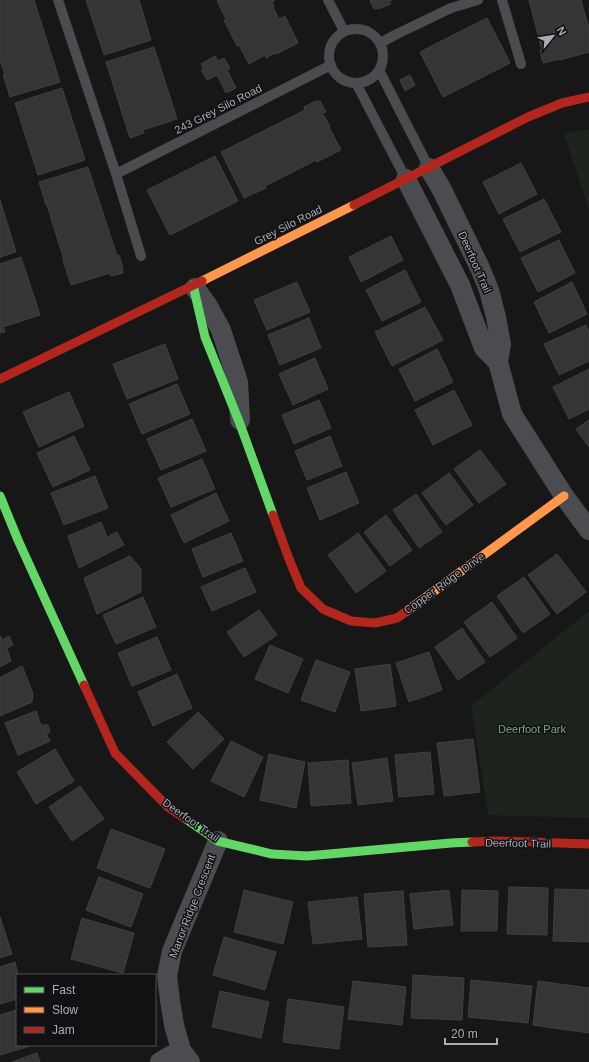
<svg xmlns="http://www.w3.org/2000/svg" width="589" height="1062" viewBox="0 0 589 1062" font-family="Helvetica,sans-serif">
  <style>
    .green { fill: #1d241e }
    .building { fill: #353536; stroke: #3f4043 }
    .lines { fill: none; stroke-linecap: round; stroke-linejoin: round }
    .lane { stroke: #4b4c50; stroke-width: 10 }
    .street { stroke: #4b4c50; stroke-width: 20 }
    .fast { stroke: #63d668; stroke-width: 9 }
    .slow { stroke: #ff974d; stroke-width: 9 }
    .jam { stroke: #b3261e; stroke-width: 9 }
    .labels { text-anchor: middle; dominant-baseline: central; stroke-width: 3; stroke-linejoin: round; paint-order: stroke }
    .street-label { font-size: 11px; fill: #a8adb8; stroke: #111113 }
    .park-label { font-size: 11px; fill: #7fa381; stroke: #111113 }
  </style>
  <rect width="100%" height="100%" fill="#171717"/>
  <path class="green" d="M589,129V209L564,134Z
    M589,611V818L488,815L471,706Z"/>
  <path class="building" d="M0,0H34L60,82L10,97L3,74H5L0,60Z
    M86,0H139L151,40L104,55Z
    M219,0H275L272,2L274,7H273L279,19L285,16L298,43L276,54L275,53L266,58L265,55L249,64L239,45L237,46L224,20L226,19L217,1Z
    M370,0H392L389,1L391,4L378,9L377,8L374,9Z
    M529,0H581L588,25L589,24V52L560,60L559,59L543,63L540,50H542Z
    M487,18L510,63L443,97L420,52Z
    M154,47L177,119L143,130L144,133L130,138L106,62Z
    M215,56L218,61L224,58L230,68L227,70L236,88L226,93L217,75L207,80L201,70L204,69L201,64Z
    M410,75L415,85L405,91L400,80Z
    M62,88L85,160L38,175L15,103Z
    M316,101L317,102L320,101L326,112L322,113L330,126L329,127L341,150L317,162L316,160L265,186L266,188L244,198L221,152L305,110L304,107Z
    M215,156L238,201L170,235L147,190Z
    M521,163L537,194L499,214L483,182Z
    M88,167L117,256L119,255L123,269H122L123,273L111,276L110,273L71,285L63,260H64L47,205H46L39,182Z
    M544,199L561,232L520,252L503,219Z
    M0,200L16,252L0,257Z
    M391,236L403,260L361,282L349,257Z
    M559,240L575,273L538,292L521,258Z
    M21,257L40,315L3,327L5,332L0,333V264Z
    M405,270L421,302L382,321L366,290Z
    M297,282L310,312L267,330L254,300Z
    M572,282L587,314L549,333L534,302Z
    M425,307L443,340L392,366L375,332Z
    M309,318L321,348L280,365L268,335Z
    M586,325L589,332V361L559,375L544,344Z
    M165,344L178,379L127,399L113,364Z
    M437,349L453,382L415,401L399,369Z
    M315,358L328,389L293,405L279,374Z
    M589,369V409L569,419L553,387Z
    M177,384L190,414L142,434L129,404Z
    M454,390L472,425L433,445L415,410Z
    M69,392L84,426L39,447L23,412Z
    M319,400L331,428L294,444L282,415Z
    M192,419L206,451L161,470L147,439Z
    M589,420V447L576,429Z
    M74,436L90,470L53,487L37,453Z
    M330,436L342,466L307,480L295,451Z
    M480,450L506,484L479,503L454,469Z
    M202,459L215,489L171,507L158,478Z
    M346,472L359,503L320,520L307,488Z
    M449,473L473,505L446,525L422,493Z
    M95,476L108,508L64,525L51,493Z
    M216,493L229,521L184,543L171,515Z
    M416,494L442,532L419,548L393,510Z
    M386,515L412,550L390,566L364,532Z
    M101,522L107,537L117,532L124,545L79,568L68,536Z
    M231,533L243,561L203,577L192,549Z
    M358,533L386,571L356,593L328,555Z
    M557,554L586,592L557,614L528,575Z
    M130,556L141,569V592L97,614L84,578Z
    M245,568L256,592L212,611L201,587Z
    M524,577L550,614L523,633L497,596Z
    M143,597L156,627L116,644L103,615Z
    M492,602L517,638L490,657L464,622Z
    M259,610L277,635L244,657L227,632Z
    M462,628L485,662L458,680L435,647Z
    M0,636L2,640L9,636L13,645L7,648L11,661L0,667Z
    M157,637L171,670L132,686L118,653Z
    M270,645L303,659L288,693L255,679Z
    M429,652L442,690L409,702L396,663Z
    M316,660L350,672L335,712L301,700Z
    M390,664L396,706L361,711L355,669Z
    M22,666L33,693L32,702L0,716V678Z
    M177,674L192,708L153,726L138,692Z
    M36,711L41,725H48L50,732L46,734L50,741L18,755L5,723Z
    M198,712L224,739L193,769L167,742Z
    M473,739L480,792L444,796L437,743Z
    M231,741L263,757L244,797L211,781Z
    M55,749L74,781L36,804L17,772Z
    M430,752L434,794L399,797L395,755Z
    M269,754L305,762L296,808L260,800Z
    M387,758L393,801L358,805L352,763Z
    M348,760L351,803L311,806L308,763Z
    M80,786L104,819L72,841L49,807Z
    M111,829L165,849L150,888L97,868Z
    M99,877L143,894L131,927L86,910Z
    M509,887L548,888L547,935L507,934Z
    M555,889L589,890V942L553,941Z
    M244,890L293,902L283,944L234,932Z
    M449,890L453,925L414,929L410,894Z
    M462,890L498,891L497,931H461Z
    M403,891L407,945L368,947L364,894Z
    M357,897L362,939L313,944L308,902Z
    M0,917L12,954L0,958Z
    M82,918L134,933L123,973L71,959Z
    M224,937L276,952L265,990L213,975Z
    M15,962L18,975H17V999L0,1004V967Z
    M413,975L464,978L462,1020L411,1018Z
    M471,980L532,986L528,1023L468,1017Z
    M353,981L406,987L402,1025L348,1019Z
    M538,981L589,988V1033L533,1025Z
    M220,991L269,1002L261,1038L212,1027Z
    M288,999L344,1007L339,1049L283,1042Z
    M17,1010V1045H29L30,1046L0,1055V1015Z
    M37,1053L40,1062H12Z"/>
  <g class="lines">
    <path class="lane" d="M58,0L116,174L141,256
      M328,0L344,31
      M502,0L521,64
      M329 56a27 27 0 1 1 54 0a27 27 0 1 1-54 0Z
      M380,43L397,34L451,8L478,0
      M379,70L429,168
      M356,83L406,179
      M116,174L331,65"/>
    <path class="street" d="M429,168L441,188L480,268L489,290L496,317L501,344L498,362L512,414L564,496L589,530
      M406,179L460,285L484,348L498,362
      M195,288L208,306L221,330L238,382L240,420
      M160,1062L181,1050
      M190,1062L181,1050L174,1025L170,1000L167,976L172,951L218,841"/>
    <path class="fast" d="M193,285L205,337L240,424L273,515
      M0,496L18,540L84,685
      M186,819L218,841L272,854L307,856L451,843L472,842"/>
    <path class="slow" d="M202,281L354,205
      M407,611L564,496"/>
    <path class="jam" d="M354,205L528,117L562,103L589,97
      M0,379L202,281
      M273,515L289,559L301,588L323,609L351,621L375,623L397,618L407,611
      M84,685L115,753L168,807L186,819
      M472,842L498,841L589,844"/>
  </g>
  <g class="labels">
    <g class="street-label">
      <text transform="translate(218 109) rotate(-27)">243 Grey Silo Road</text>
      <text transform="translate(288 225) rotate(-27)">Grey Silo Road</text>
      <text transform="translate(475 262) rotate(66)">Deerfoot Trail</text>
      <text transform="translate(444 583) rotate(-36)">Copper Ridge Drive</text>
      <text transform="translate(191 820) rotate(35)">Deerfoot Trail</text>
      <text transform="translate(518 843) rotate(1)">Deerfoot Trail</text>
      <text transform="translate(192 906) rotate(-69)">Manor Ridge Crescent</text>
    </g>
    <g class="park-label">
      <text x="532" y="729">Deerfoot Park</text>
    </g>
  </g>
  <rect x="16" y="974" width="140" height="72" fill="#111113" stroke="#4d4f55"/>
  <rect x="24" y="987" width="20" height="6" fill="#63d668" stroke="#4d4f55"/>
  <text x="52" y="994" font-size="12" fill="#a8adb8">Fast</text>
  <rect x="24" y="1007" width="20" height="6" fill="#ff974d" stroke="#4d4f55"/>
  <text x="52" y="1014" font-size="12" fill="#a8adb8">Slow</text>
  <rect x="24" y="1027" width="20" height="6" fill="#b3261e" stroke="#4d4f55"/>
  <text x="52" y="1034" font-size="12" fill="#a8adb8">Jam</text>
  <g transform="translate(553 36) rotate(60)" stroke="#111113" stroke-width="3" paint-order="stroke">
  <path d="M0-3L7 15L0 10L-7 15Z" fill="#a8adb8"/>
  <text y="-6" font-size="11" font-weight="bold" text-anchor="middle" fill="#a8adb8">N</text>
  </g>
  <path d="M445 1038v6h52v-6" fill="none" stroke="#a8adb8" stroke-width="2"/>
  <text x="451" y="1038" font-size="12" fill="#a8adb8" stroke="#111113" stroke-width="3" paint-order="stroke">20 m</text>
</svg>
